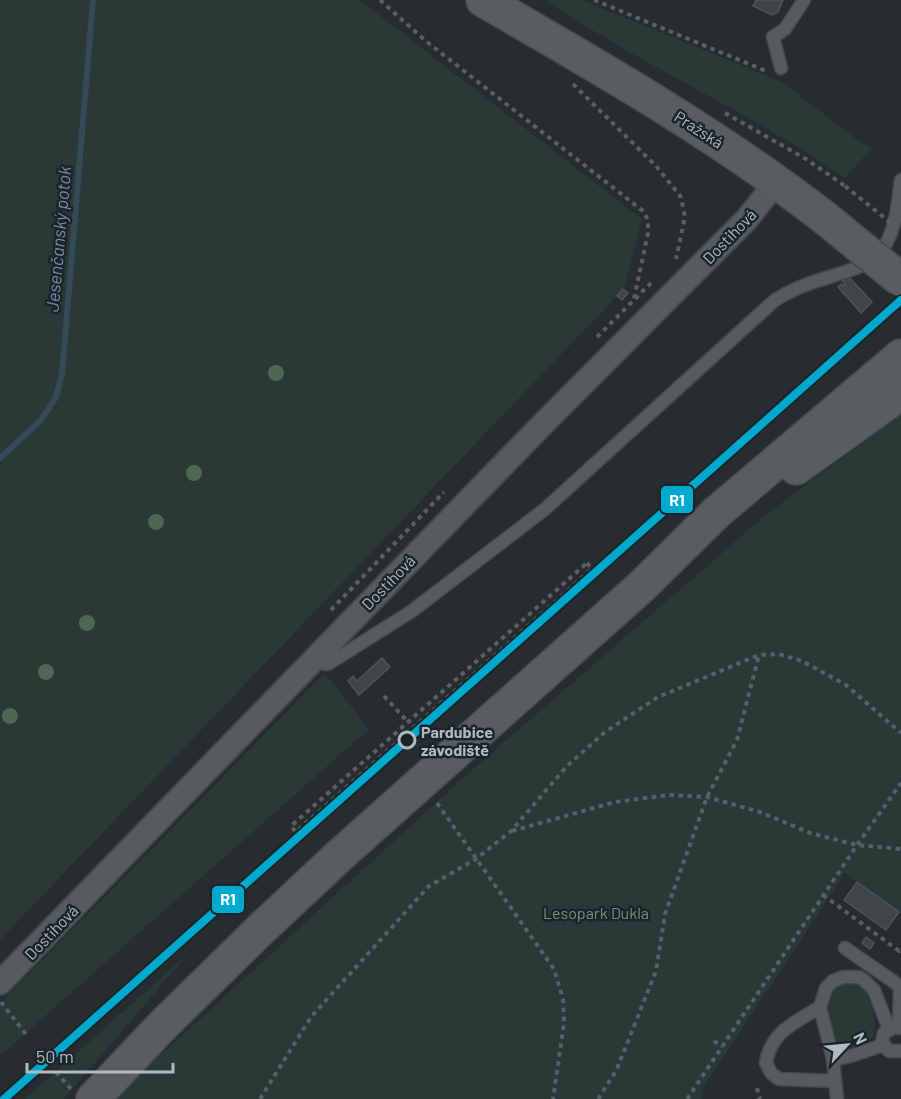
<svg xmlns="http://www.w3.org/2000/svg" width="901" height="1099" viewBox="0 0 901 1099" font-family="Barlow,sans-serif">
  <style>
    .green { fill: #283936 }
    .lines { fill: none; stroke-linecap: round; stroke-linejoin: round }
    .stream { stroke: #354956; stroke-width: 6 }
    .building { fill: #3f4548; stroke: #4d5458; stroke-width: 1.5 }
    .service-casing { stroke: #44484b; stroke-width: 15 }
    .minor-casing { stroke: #44484b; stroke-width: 26 }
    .primary-casing { stroke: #43494d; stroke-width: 36 }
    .path { stroke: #595f63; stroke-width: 4; stroke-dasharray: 4.5 4.5; stroke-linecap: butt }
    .service { stroke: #555b5f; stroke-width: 12 }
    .minor { stroke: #555b5f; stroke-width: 22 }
    .primary { stroke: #585d60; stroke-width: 33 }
    .primary-bridge-casing { stroke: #43494d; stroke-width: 36; stroke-linecap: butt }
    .path-bridge { stroke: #595f63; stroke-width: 4; stroke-dasharray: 4.5 4.5; stroke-linecap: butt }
    .primary-bridge { stroke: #585d60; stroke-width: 33 }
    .rail-1-casing { stroke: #1b242a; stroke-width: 12 }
    .rail-1 { stroke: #00a9ce; stroke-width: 8 }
    .tree { fill: #4f6654 }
    .stop-dot { fill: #1b242a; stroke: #afbac2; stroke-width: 3 }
    .labels { text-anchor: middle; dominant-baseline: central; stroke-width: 5; stroke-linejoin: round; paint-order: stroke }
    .street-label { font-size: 16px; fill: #afbac2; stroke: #1b242a }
    .stop-label { font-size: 16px; font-weight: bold; fill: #afbac2; stroke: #1b242a; text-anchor: start }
    .park-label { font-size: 16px; fill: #719672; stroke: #1b242a }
    .water-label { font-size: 18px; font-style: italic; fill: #7390a3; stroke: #1b242a }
    .line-badge { stroke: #1b242a; stroke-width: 2 }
    .badge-label { font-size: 16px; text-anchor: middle; font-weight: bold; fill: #fff }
  </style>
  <rect width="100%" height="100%" fill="#262c30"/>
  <path class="green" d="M0,0H360L642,219L625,285L617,296L0,940Z
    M546,0H582L782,82L855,138L872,148L845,178C750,111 641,66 546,0Z
    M901,414V913L845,873L704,1086L701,1099H118L152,1063L465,776L767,514Z
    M325,673L369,729L0,1056V1003Z
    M189,953L64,1099H25Z
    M850,982C855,983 860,984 863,987C868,991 869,999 871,1004C880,1031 875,1048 844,1050C835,1043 834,1033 832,1024C827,1004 824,986 850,982Z"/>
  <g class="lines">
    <path class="stream" d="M0,458L41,420L56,397L62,374L93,0"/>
  </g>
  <path class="building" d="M756,0H783L778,12L772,15L753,6Z
    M847,275L872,302L861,313L838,287L841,284L843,286L845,284L842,280Z
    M623,289L628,293L622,300L617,296Z
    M382,658L390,667L359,695L348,681L353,676L357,681Z
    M857,882L899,912L886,930L844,900Z
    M866,937L874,943L870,949L862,943Z"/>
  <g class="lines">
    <defs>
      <path id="service" d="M781,68L773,37L785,29L804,0
        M325,664H328L412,611L545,509L775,300C791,290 808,283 826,278C851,270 876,265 888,240C897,221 898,200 901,180
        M845,948L897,984L900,989L899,1028
        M820,1007C795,1023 771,1031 766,1063L771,1073L779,1079L835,1081
        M894,1027L884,1033L882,1042L889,1051H901
        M833,1060L854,1055L883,1045
        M837,1099L833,1059L820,1007L826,988L833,981L843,977H859L865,981L874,990L889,1029"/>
      <path id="minor" d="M0,983L536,431L747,219L777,181"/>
      <path id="primary" d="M483,0C601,68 718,135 825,218
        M796,468L901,393
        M93,1099L164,1024L260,930L339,856L642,586L716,513L901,356"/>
    </defs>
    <use href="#service" class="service-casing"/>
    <use href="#minor" class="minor-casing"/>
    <use href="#primary" class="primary-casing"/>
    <path class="path" d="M380,0L427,42L643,211L648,220V233L634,299
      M594,0L766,71
      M573,84L656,166L681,197L685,217L676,259
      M725,113L806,159L845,186
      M597,337L651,283
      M587,563L592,569L296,832L291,826Z
      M331,610L444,492
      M384,696L408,722
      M437,803L554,969L563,999L564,1023L553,1099
      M512,831L615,802L669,795L707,797L760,812L810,833L857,845L901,849
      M823,895L899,951L901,947
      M1,1002L28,1037
      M714,1041L722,1047
      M56,1072L71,1089
      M757,1088L760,1099
      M260,1099L311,1017L429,886L476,859L511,831L567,766L605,732L658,697L759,655L778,654L802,661L846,685L901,733
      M598,1099L616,1071L656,971L665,914L707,797L737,740L759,655
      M687,1099L857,845L901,783"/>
    <use href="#service" class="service"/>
    <use href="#minor" class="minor"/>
    <use href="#primary" class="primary"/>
    <defs>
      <path id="primary-bridge" d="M825,218L901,280"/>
    </defs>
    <use href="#primary-bridge" class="primary-bridge-casing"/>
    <path class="path-bridge" d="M845,186L901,231"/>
    <use href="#primary-bridge" class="primary-bridge"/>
    <defs>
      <path id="rail-1" d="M4,1099L901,300"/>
    </defs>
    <use href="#rail-1" class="rail-1-casing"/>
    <use href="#rail-1" class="rail-1"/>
  </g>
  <g class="tree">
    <circle cx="276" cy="373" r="8"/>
    <circle cx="194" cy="473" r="8"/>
    <circle cx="156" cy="522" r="8"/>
    <circle cx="87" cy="623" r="8"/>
    <circle cx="46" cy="672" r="8"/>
    <circle cx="10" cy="716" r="8"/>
  </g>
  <circle class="stop-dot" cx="407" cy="740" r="8"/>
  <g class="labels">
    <g class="street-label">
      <text transform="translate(699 129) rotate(33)">Pražská</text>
      <text transform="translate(729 236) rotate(-46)">Dostihová</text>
      <text transform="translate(388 582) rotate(-46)">Dostihová</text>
      <text transform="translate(51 932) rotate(-46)">Dostihová</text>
    </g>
    <g class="stop-label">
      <text x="421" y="731">Pardubice<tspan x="421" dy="18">závodiště</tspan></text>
    </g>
    <g class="park-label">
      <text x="596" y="912">Lesopark Dukla</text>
    </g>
    <g class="water-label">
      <text transform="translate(58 239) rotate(-85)">Jesenčanský potok</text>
    </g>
  </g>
  <g class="line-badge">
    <rect x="660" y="485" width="34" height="29" rx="6" fill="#00a9ce"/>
    <rect x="211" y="885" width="34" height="29" rx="6" fill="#00a9ce"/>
  </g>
  <g class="badge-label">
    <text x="677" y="506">R1</text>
    <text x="228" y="905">R1</text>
  </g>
  <g transform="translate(847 1045) rotate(64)" stroke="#1b242a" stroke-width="4.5" paint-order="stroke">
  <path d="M0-4.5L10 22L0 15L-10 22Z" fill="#afbac2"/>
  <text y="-9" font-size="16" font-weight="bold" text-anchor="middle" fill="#afbac2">N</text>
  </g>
  <path d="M27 1063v9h146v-9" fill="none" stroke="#afbac2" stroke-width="3"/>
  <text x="36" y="1063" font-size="18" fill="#afbac2" stroke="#1b242a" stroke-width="4.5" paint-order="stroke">50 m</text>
</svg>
